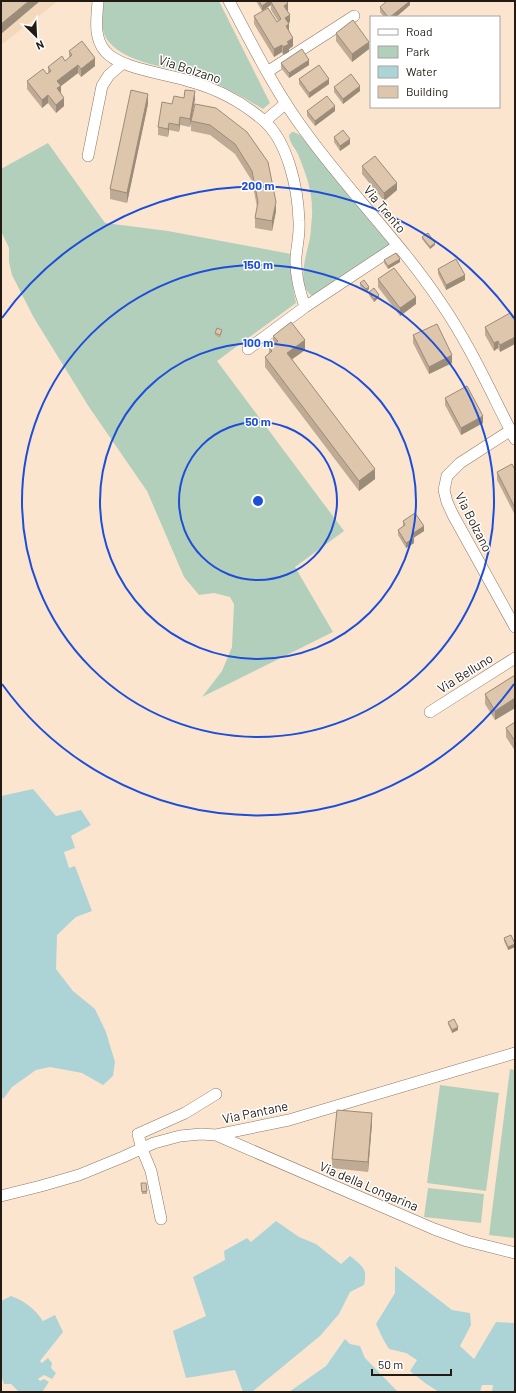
<svg xmlns="http://www.w3.org/2000/svg" width="516" height="1393" viewBox="0 0 516 1393" font-family="Barlow,sans-serif">
  <style>
    .built { fill: #f4d8bc }
    .green { fill: #b2cfbc }
    .water { fill: #acd4d7 }
    .lines { fill: none; stroke-linecap: round; stroke-linejoin: round }
    .minor-casing { stroke: #8c7864; stroke-width: 12 }
    .minor { stroke: #fff; stroke-width: 11 }
    .wall { fill: #bfaa95 }
    .shaded-wall { fill: #9b8b79 }
    .building { fill: #dec6ad; stroke: #9b8b79 }
    .ring { fill: none; stroke: #1d4ed8; stroke-width: 2 }
    .labels { text-anchor: middle; dominant-baseline: central; stroke-width: 3; stroke-linejoin: round; paint-order: stroke }
    .street-label { font-size: 13px; fill: #231b13; stroke: #fff }
    .centre { fill: #1d4ed8; stroke: #fff; stroke-width: 2 }
    .ring-label { font-size: 12px; text-anchor: middle; font-weight: bold; fill: #1d4ed8; stroke: #fff; stroke-width: 3; stroke-linejoin: round; paint-order: stroke }
  </style>
  <rect width="100%" height="100%" fill="#fce5cf"/>
  <path class="built" d="M1,1H58L1,45Z"/>
  <path class="green" d="M104,1H219L270,103L263,109C244,98 226,87 206,79C177,67 129,66 109,42C99,31 103,15 104,1Z
    M292,132H294L300,135L391,246L313,296C295,287 307,253 310,238C311,231 311,224 312,217C313,192 307,177 298,154C295,148 289,142 289,135Z
    M48,143L105,223L168,231L291,254L293,288L296,303L217,361L344,531L295,567L333,632L202,697L222,671L232,647L234,604L230,597L214,593L199,595L184,577L147,491L89,407L34,318L12,275L9,262V248L1,231V169Z
    M510,1069L515,1070V1238L489,1235Z
    M440,1085L499,1093L486,1191L427,1183Z
    M428,1188L484,1194L481,1223L424,1217Z"/>
  <path class="water" d="M33,789L56,816L81,810L91,825L71,836L75,848L64,852L69,868L75,866L92,911L76,917L57,935L56,969L73,991L95,1009L106,1032L115,1062L113,1076L103,1085L82,1073L50,1067L36,1070L12,1087L4,1098L1,1099V796Z
    M276,1221L299,1237L316,1244L341,1264L350,1256C362,1266 368,1268 364,1285L350,1292L339,1314L320,1336L252,1392H243L235,1370L186,1378L173,1331L206,1316L193,1277L225,1260L224,1251L247,1238L251,1242Z
    M395,1266L452,1310L470,1313L471,1325L460,1346L474,1359L496,1322L515,1323V1392H492L493,1385H482L480,1392H439L425,1383L410,1371L417,1360L406,1353L389,1349L383,1339L376,1324L395,1293Z
    M11,1296C25,1301 35,1309 43,1321L55,1315L63,1332L40,1361L42,1363L48,1358L52,1363L51,1368L56,1373L52,1379L44,1375L38,1379L40,1381L44,1379L49,1382L42,1392H19L11,1384H4L1,1375V1301Z
    M345,1339L350,1344L360,1346L365,1358L398,1392H289L326,1366Z"/>
  <g class="lines">
    <defs>
      <path id="minor" d="M98,1C97,17 93,37 105,51C119,69 169,74 192,82C217,89 243,103 263,120C288,141 298,189 299,221C300,233 297,245 296,257C295,274 299,290 305,307
        M229,1C253,46 276,93 307,134C349,192 401,243 441,303C470,345 491,393 515,439
        M267,72L354,16
        M265,121L285,104
        M88,156L102,86L109,75L123,63
        M248,349L305,307L397,246
        M511,430L460,463L447,476L444,490L447,502L453,515L515,627
        M430,712L515,658
        M216,1135L434,1229L467,1241L515,1253
        M1,1196L41,1186L79,1175L123,1157L154,1143L180,1136L201,1134L216,1135L289,1120L515,1053
        M161,1219L151,1171L142,1149L138,1134L185,1113L216,1094"/>
    </defs>
    <use href="#minor" class="minor-casing"/>
    <use href="#minor" class="minor"/>
  </g>
  <path class="wall" d="M256,1H286L290,22L288,23L289,31L293,46L289,49V52L283,55L282,52L274,57L254,24V16L277,22L278,21L271,10V5L262,11Z
    M410,1V5L396,17H384L380,12V7Z
    M336,33L369,49L352,62L336,41Z
    M69,51L95,66L81,77L78,73L61,86L60,93L64,106L56,113L48,103L42,108L27,89V81L47,74H48V67L65,61L69,58Z
    M281,63L309,65L289,78L281,68Z
    M299,79L329,84L309,98L299,84Z
    M334,87L360,91L343,104L334,92Z
    M184,98L195,99L190,127L180,125L179,132L169,130L168,137L158,135V127L172,104Z
    M148,104L127,203L110,199V189Z
    M216,108L276,211L272,231L255,228V218L257,207L252,181L235,154L210,135L191,131V121Z
    M307,111H335L315,126L307,116Z
    M334,137L350,144L340,151L334,142Z
    M362,166L397,190L384,201L362,174Z
    M422,237L435,245L430,249L422,239Z
    M384,260L400,262L388,269L384,263Z
    M438,269L465,280L446,290L438,274Z
    M378,279L416,304L400,316L378,287Z
    M360,283L369,289L366,292L360,286Z
    M369,292L379,297L374,302L369,295Z
    M515,321L500,352L498,348L494,351L485,335V327Z
    M222,332L220,338L215,335V333Z
    M413,335L452,363L429,374L413,343Z
    M273,336L305,350L292,359L375,479L359,491L265,367V357L269,353V348L273,344Z
    M445,398L483,423L461,435L445,405Z
    M515,470V515L497,480V472Z
    M403,521L424,531L414,537V543L406,548L398,535V530L403,526Z
    M515,675V708L495,720L485,704V694Z
    M515,722V751L506,737V728Z
    M504,938L515,947L508,950L504,941Z
    M448,1022L458,1030L452,1033L448,1024Z
    M372,1123L368,1172L332,1168V1159Z
    M141,1183L147,1191V1194H142Z"/>
  <path class="shaded-wall" d="M29,1H40L1,34V24Z
    M269,1H275L271,2V5L262,11V6Z
    M410,1V5L396,17H390Z
    M288,3V11L284,13V6Z
    M290,15V22L285,25V18Z
    M289,24V32L286,26Z
    M293,38V46L289,49V52L283,55V47L287,42Z
    M369,42V49L352,62V54Z
    M282,45V52L274,57V49Z
    M95,58V66L81,77V69Z
    M309,60V65L289,78V73Z
    M78,65V73L61,86V93L57,96V81Z
    M329,79V84L309,98V93Z
    M360,86V91L343,104V99Z
    M195,91V99L190,127V119Z
    M148,94V104L127,203V193Z
    M48,95V103L42,108V100Z
    M64,98V106L56,113V105Z
    M335,106V111L315,126V121Z
    M180,117V125L179,132V125Z
    M169,123V130L168,137V129Z
    M350,139V144L340,151V146Z
    M397,183V190L384,201V193Z
    M276,202V211L272,231V221Z
    M435,243V245L430,249V247Z
    M400,259V262L388,269V266Z
    M465,275V280L446,290V285Z
    M369,287V289L366,292V289Z
    M379,295V297L374,302V299Z
    M416,297V304L400,316V308Z
    M515,337V344L500,352V345Z
    M305,340V350L287,363V353Z
    M498,341V348L494,351V343Z
    M452,355V363L429,374V367Z
    M483,416V423L461,435V428Z
    M375,469V479L359,491V481Z
    M424,526V531L412,539V534Z
    M414,538V543L406,548V543Z
    M515,698V708L495,720V711Z
    M515,944V947L508,950V947Z
    M458,1027V1030L452,1033V1030Z
    M372,1113V1123L368,1172V1162Z"/>
  <path class="building" d="M1,1H29L1,24Z
    M259,1H269L262,6Z
    M273,1H286L288,3L284,6L290,15L285,18L289,24L286,26L293,38L287,42L289,44L283,47L282,45L274,49L254,16L268,8L277,22L281,19L271,2Z
    M387,1H410L390,17H388L380,7Z
    M353,20L369,42L352,54L336,33Z
    M82,41L95,58L81,69L78,65L57,81L61,86L57,88L64,98L56,105L48,95L42,100L27,81L43,69L47,74L51,71L48,67L62,56L65,61L72,55L69,51Z
    M302,49L309,60L289,73L281,63Z
    M319,65L329,79L309,93L299,79Z
    M351,74L360,86L343,99L334,87Z
    M131,90L148,94L127,193L110,189Z
    M185,90L195,91L190,119L180,117L179,125L169,123L168,129L158,127L162,102L172,104L174,96L184,98Z
    M327,96L335,106L315,121L307,111Z
    M195,104L216,108L247,132L268,162L276,202L272,221L255,218L258,202L252,171L235,144L210,125L191,121Z
    M343,130L350,139L340,146L334,137Z
    M375,156L397,183L384,193L362,166Z
    M428,233L435,243L430,247L422,237Z
    M396,253L400,259L388,266L384,260Z
    M456,259L465,275L446,285L438,269Z
    M394,268L416,297L400,308L378,279Z
    M364,280L369,287L366,289L360,283Z
    M374,288L379,295L374,299L369,292Z
    M510,313L515,321V337L500,345L498,341L494,343L485,327Z
    M291,322L305,340L287,353L375,469L359,481L265,357L272,351L269,348L278,341L273,336Z
    M437,324L452,355L429,367L413,335Z
    M217,328L222,330L220,335L215,333Z
    M467,386L483,416L461,428L445,398Z
    M512,464L515,470V508L497,472Z
    M415,513L424,526L412,534L414,538L406,543L398,530L405,525L403,521Z
    M515,675V698L495,711L485,694Z
    M515,722V741L506,728Z
    M511,935L515,944L508,947L504,938Z
    M454,1019L458,1027L452,1030L448,1022Z
    M337,1110L372,1113L368,1162L332,1159Z
    M141,1183H146L147,1191L142,1192Z"/>
  <g class="ring">
    <circle cx="258" cy="501" r="79"/>
    <circle cx="258" cy="501" r="158"/>
    <circle cx="258" cy="501" r="236"/>
    <path d="M514 684A315 315 0 0 1 2 684M2 318A315 315 0 0 1 514 318"/>
  </g>
  <g class="labels">
    <g class="street-label">
      <text transform="translate(190 69) rotate(18)">Via Bolzano</text>
      <text transform="translate(385 209) rotate(50)">Via Trento</text>
      <text transform="translate(474 522) rotate(63)">Via Bolzano</text>
      <text transform="translate(465 673) rotate(-32)">Via Belluno</text>
      <text transform="translate(255 1112) rotate(-12)">Via Pantane</text>
      <text transform="translate(369 1186) rotate(23)">Via della Longarina</text>
    </g>
  </g>
  <circle cx="258" cy="501" r="6" class="centre"/>
  <g class="ring-label">
    <text x="258" y="190">200 m</text>
    <text x="258" y="269">150 m</text>
    <text x="258" y="347">100 m</text>
    <text x="258" y="426">50 m</text>
  </g>
  <rect width="516" height="1393" fill="none" stroke="#231b13" stroke-width="4"/>
  <rect x="370" y="16" width="130" height="92" fill="#ffffff" stroke="#a7a4a1"/>
  <rect x="378" y="29" width="20" height="6" fill="#ffffff" stroke="#a7a4a1"/>
  <text x="406" y="36" font-size="12" fill="#231b13">Road</text>
  <rect x="378" y="46" width="20" height="12" fill="#b2cfbc" stroke="#a7a4a1"/>
  <text x="406" y="56" font-size="12" fill="#231b13">Park</text>
  <rect x="378" y="66" width="20" height="12" fill="#acd4d7" stroke="#a7a4a1"/>
  <text x="406" y="76" font-size="12" fill="#231b13">Water</text>
  <rect x="378" y="86" width="20" height="12" fill="#dec6ad" stroke="#a7a4a1"/>
  <text x="406" y="96" font-size="12" fill="#231b13">Building</text>
  <g transform="translate(36 36) rotate(156)" stroke="#ffffff" stroke-width="3" paint-order="stroke">
  <path d="M0-3L7 15L0 10L-7 15Z" fill="#231b13"/>
  <text y="-6" font-size="11" font-weight="bold" text-anchor="middle" fill="#231b13">N</text>
  </g>
  <path d="M372 1369v6h79v-6" fill="none" stroke="#231b13" stroke-width="2"/>
  <text x="378" y="1369" font-size="12" fill="#231b13" stroke="#ffffff" stroke-width="3" paint-order="stroke">50 m</text>
</svg>
